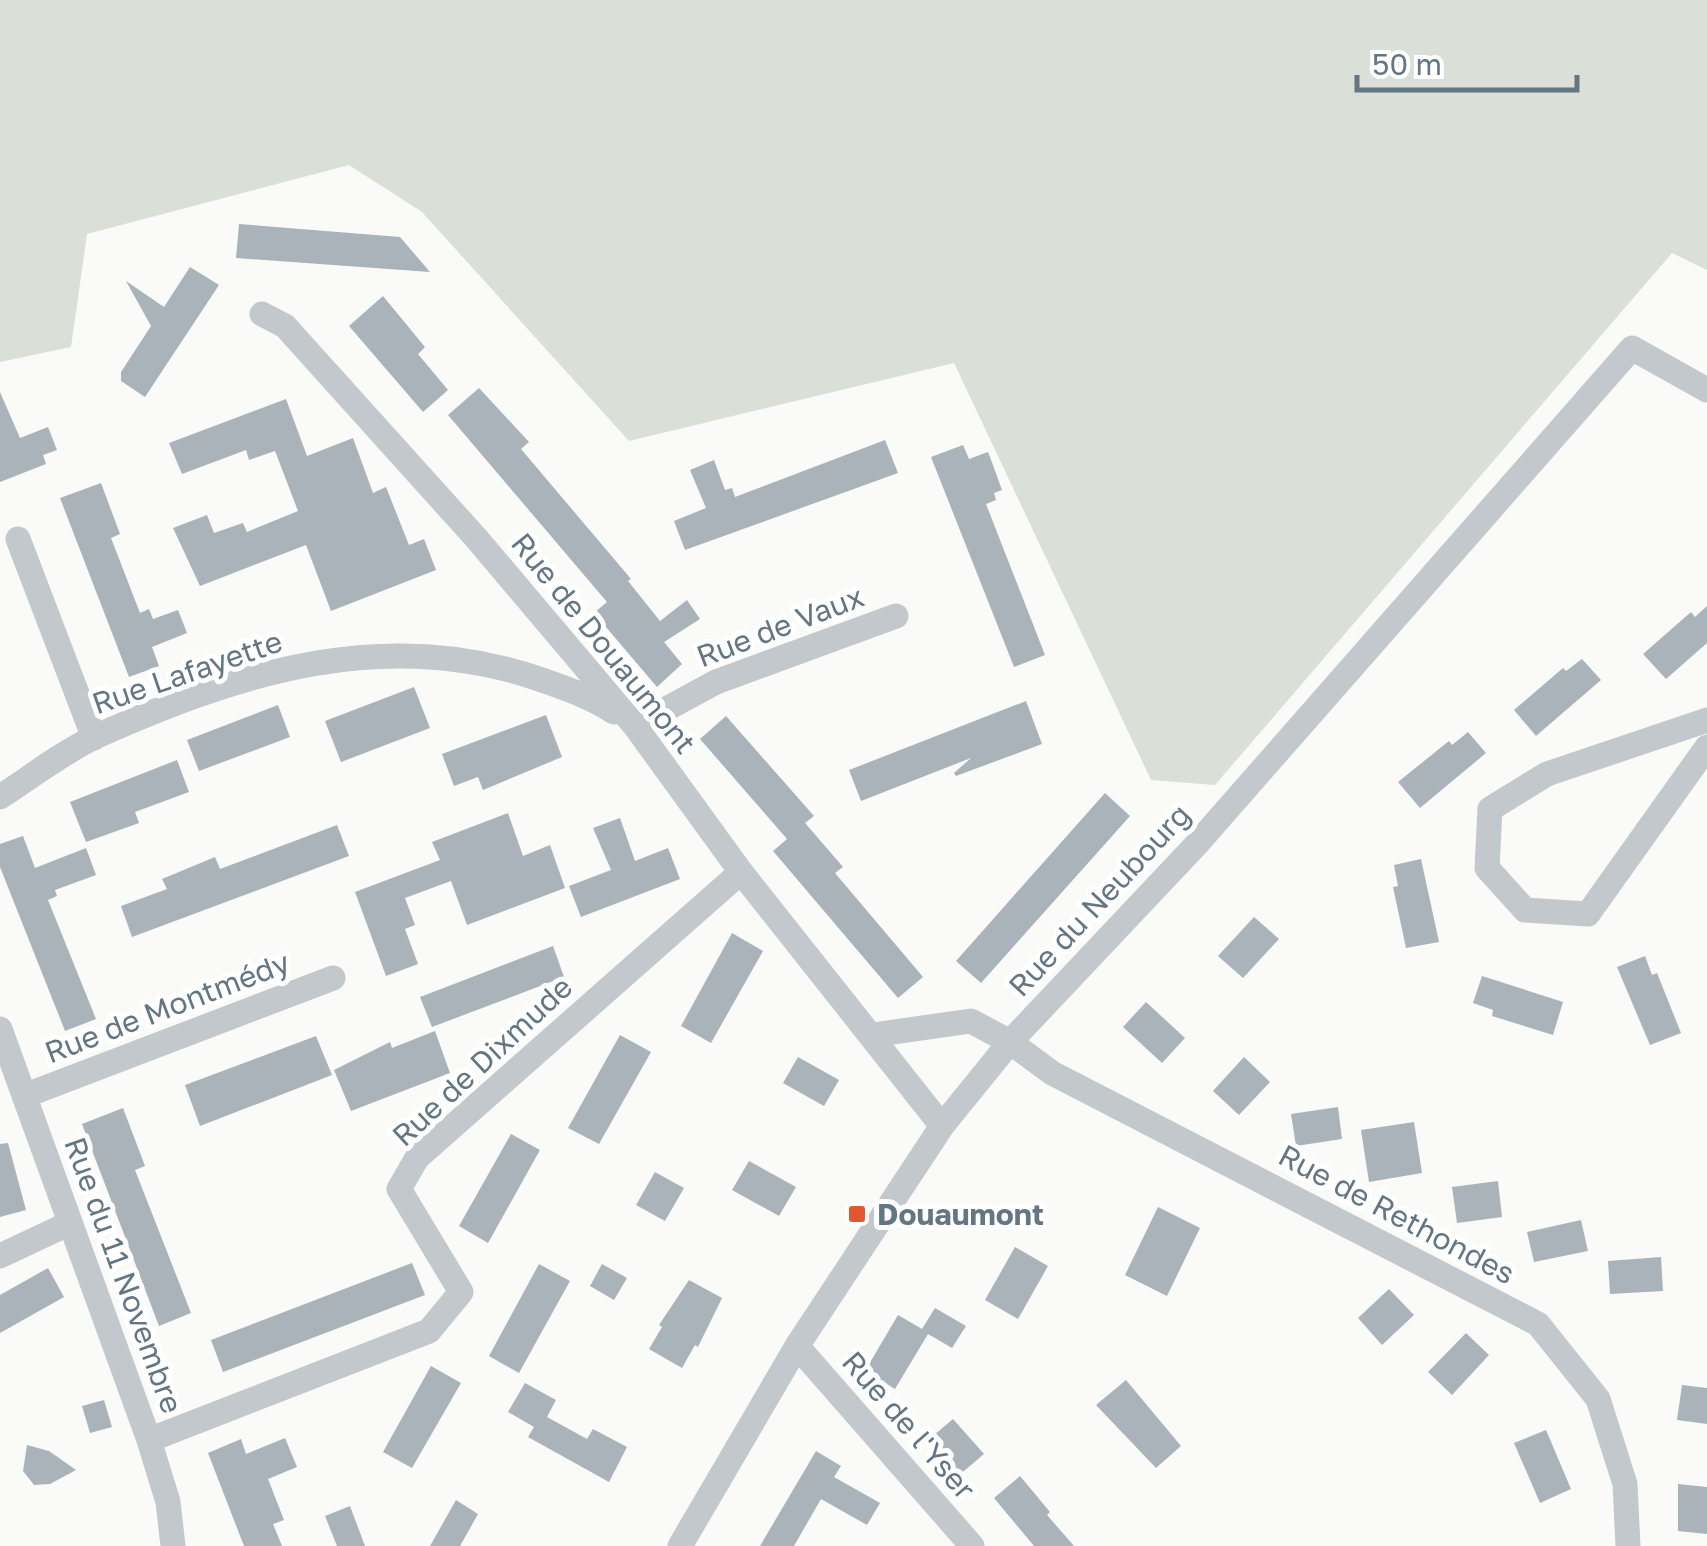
<svg xmlns="http://www.w3.org/2000/svg" width="1707" height="1546" viewBox="0 0 1707 1546" font-family="'Golos Text',sans-serif">
  <style>
    .green { fill: #dadfd7 }
    .building { fill: #aab3b9 }
    .lines { fill: none; stroke-linecap: round; stroke-linejoin: round }
    .street { stroke: #c3c8cc; stroke-width: 25 }
    .poi-dot { fill: #e4572e; stroke: #fff; stroke-width: 4 }
    .labels { text-anchor: middle; dominant-baseline: central; stroke-width: 10; stroke-linejoin: round; paint-order: stroke }
    .street-label { font-size: 30px; fill: #657683; stroke: #fff }
    .poi-label { font-size: 30px; font-weight: bold; fill: #657683; stroke: #fff; text-anchor: start }
  </style>
  <rect width="100%" height="100%" fill="#fafaf8"/>
  <path class="green" d="M0,0H1707V270L1672,253L1215,785L1151,780L954,363L629,441L422,212L349,165L87,234L71,347L0,362Z"/>
  <path class="building" d="M239,224L400,237L430,272L236,258Z
    M190,267L219,285L145,397L121,381V372L151,326L126,281L164,307Z
    M383,296L425,347L418,354L448,390L423,412L349,326Z
    M479,388L529,442L521,449L631,579L628,581L660,621L687,600L700,619L664,642L682,664L657,687L594,613L607,602L448,415Z
    M0,392L20,438L48,427L57,450L43,455L46,464L0,482Z
    M286,399L307,456L353,438L373,493L386,487L409,545L424,539L436,570L331,611L306,545L200,586L173,528L207,515L214,533L243,523L247,532L298,511L275,451L249,460L246,450L182,474L169,443Z
    M885,440L898,473L685,550L674,521L706,508L690,470L714,460L725,490L732,488L735,497Z
    M963,445L969,459L988,452L993,465L1002,490L994,493L996,500L986,504L1045,655L1014,667L931,457Z
    M101,483L120,534L111,538L140,613L149,609L153,619L178,610L187,633L152,647L159,666L129,677L60,498Z
    M1707,606V643L1666,679L1643,654L1691,612L1695,617Z
    M1582,659L1601,680L1536,736L1514,710L1563,668L1566,671Z
    M414,687L430,728L341,762L325,721Z
    M1026,701L1042,744L956,776L954,773L971,758L861,801L849,770Z
    M278,705L290,737L199,771L187,740Z
    M546,715L562,757L483,790L478,777L454,786L442,754Z
    M726,716L814,816L805,823L843,867L835,873L923,977L898,998L773,851L787,839L700,739Z
    M1468,732L1486,753L1420,808L1398,782L1449,741L1452,745Z
    M177,760L189,792L135,812L139,823L86,842L70,802Z
    M1105,793L1130,816L981,983L956,961Z
    M508,813L523,856L550,845L565,888L467,925L451,881L405,898L415,925L405,929L418,964L386,976L355,892L440,860L432,842Z
    M620,818L635,861L668,848L680,879L581,917L569,886L611,870L593,828Z
    M337,825L349,856L132,937L121,906L167,889L162,879L215,857L220,869Z
    M23,836L35,868L86,848L96,875L55,890L57,896L48,900L96,1019L65,1031L0,867V844Z
    M1421,859L1439,942L1406,948L1393,887L1398,886L1394,865Z
    M1254,917L1279,939L1243,978L1218,956Z
    M732,933L763,951L711,1043L681,1026Z
    M553,946L564,977L432,1027L420,997Z
    M1645,956L1652,975L1657,973L1681,1033L1650,1045L1617,967Z
    M1482,976L1563,1002L1553,1035L1492,1016L1493,1010L1473,1003Z
    M1146,1002L1185,1038L1162,1063L1123,1027Z
    M435,1031L450,1073L351,1111L334,1070L390,1042L392,1048Z
    M620,1035L651,1052L599,1144L568,1128Z
    M316,1036L332,1075L200,1126L185,1085Z
    M798,1057L839,1080L824,1106L783,1083Z
    M1244,1057L1270,1082L1239,1115L1213,1091Z
    M1338,1107L1342,1139L1296,1146L1291,1114Z
    M123,1108L145,1166L135,1170L191,1313L159,1326L82,1124Z
    M1414,1122L1422,1173L1369,1182L1361,1130Z
    M511,1134L540,1150L488,1243L459,1226Z
    M8,1143L26,1210L0,1217V1144Z
    M749,1161L796,1187L779,1216L732,1190Z
    M655,1172L684,1188L665,1221L636,1205Z
    M1498,1181L1502,1217L1457,1223L1452,1187Z
    M1158,1207L1200,1228L1167,1296L1125,1275Z
    M1581,1220L1588,1251L1534,1262L1527,1232Z
    M1015,1247L1048,1266L1018,1319L985,1300Z
    M1661,1257L1663,1291L1610,1294L1608,1261Z
    M412,1263L425,1295L223,1372L211,1340Z
    M539,1264L570,1281L519,1373L489,1356Z
    M602,1264L627,1278L614,1300L590,1286Z
    M48,1268L64,1297L0,1333V1295Z
    M689,1280L722,1298L698,1347L695,1345L682,1368L649,1349L662,1327L659,1325Z
    M1389,1289L1414,1315L1382,1345L1358,1318Z
    M935,1308L966,1326L952,1348L928,1334L895,1389L865,1371L898,1315L922,1329Z
    M1466,1333L1489,1355L1452,1395L1428,1372Z
    M431,1366L461,1383L412,1468L383,1452Z
    M1126,1380L1181,1446L1156,1468L1096,1405Z
    M525,1383L556,1400L547,1417L587,1439L593,1429L627,1447L609,1482L528,1437L534,1427L508,1412Z
    M1682,1385L1707,1388V1424L1677,1420Z
    M104,1400L112,1427L90,1433L82,1406Z
    M953,1419L984,1454L958,1476L927,1441Z
    M1546,1430L1571,1489L1540,1503L1514,1443Z
    M285,1438L297,1467L268,1479L284,1520L273,1524L282,1546H244L208,1453L241,1439L246,1454Z
    M27,1445L49,1451L76,1470L50,1484L34,1485L23,1471Z
    M816,1451L841,1466L834,1477L880,1503L867,1525L821,1499L794,1546H760Z
    M1020,1476L1050,1512L1047,1515L1074,1546H1034L994,1498Z
    M1678,1484L1707,1487V1534L1678,1531Z
    M456,1500L478,1514L460,1546H430Z
    M350,1506L365,1546H337L325,1516Z"/>
  <g class="lines">
    <path class="street" d="M262,314L285,326L477,539L635,726L741,872L942,1126
      M18,539L94,738
      M1707,720L1547,774L1490,809L1487,868L1525,910L1588,914L1707,747
      M635,726L716,682L896,616
      M0,797C31,777 63,752 97,736C242,671 389,625 545,681C570,690 593,698 614,712
      M0,1029L149,1440L168,1502L173,1546
      M873,1035L971,1021L1010,1042L1052,1073L1538,1324L1598,1399L1625,1484L1628,1546
      M24,1096L333,978
      M0,1256L70,1223
      M797,1346L972,1546
      M149,1440L429,1331L461,1292L399,1189L417,1158L741,872
      M680,1546L797,1346L942,1126L1010,1042L1196,845L1632,348L1707,390"/>
  </g>
  <rect class="poi-dot" x="847" y="1204" width="20" height="20" rx="5"/>
  <g class="labels">
    <g class="street-label">
      <text transform="translate(780 626) rotate(-21)">Rue de Vaux</text>
      <text transform="translate(604 643) rotate(51)">Rue de Douaumont</text>
      <text transform="translate(187 672) rotate(-19)">Rue Lafayette</text>
      <text transform="translate(1099 900) rotate(-47)">Rue du Neubourg</text>
      <text transform="translate(167 1007) rotate(-21)">Rue de Montmédy</text>
      <text transform="translate(482 1061) rotate(-43)">Rue de Dixmude</text>
      <text transform="translate(1397 1214) rotate(28)">Rue de Rethondes</text>
      <text transform="translate(124 1275) rotate(70)">Rue du 11 Novembre</text>
      <text transform="translate(909 1425) rotate(49)">Rue de l'Yser</text>
    </g>
    <g class="poi-label">
      <text x="877" y="1214">Douaumont</text>
    </g>
  </g>
  <path d="M1357 75v15h220v-15" fill="none" stroke="#657683" stroke-width="5"/>
  <text x="1372" y="75" font-size="30" fill="#657683" stroke="#ffffff" stroke-width="8" paint-order="stroke">50 m</text>
</svg>
